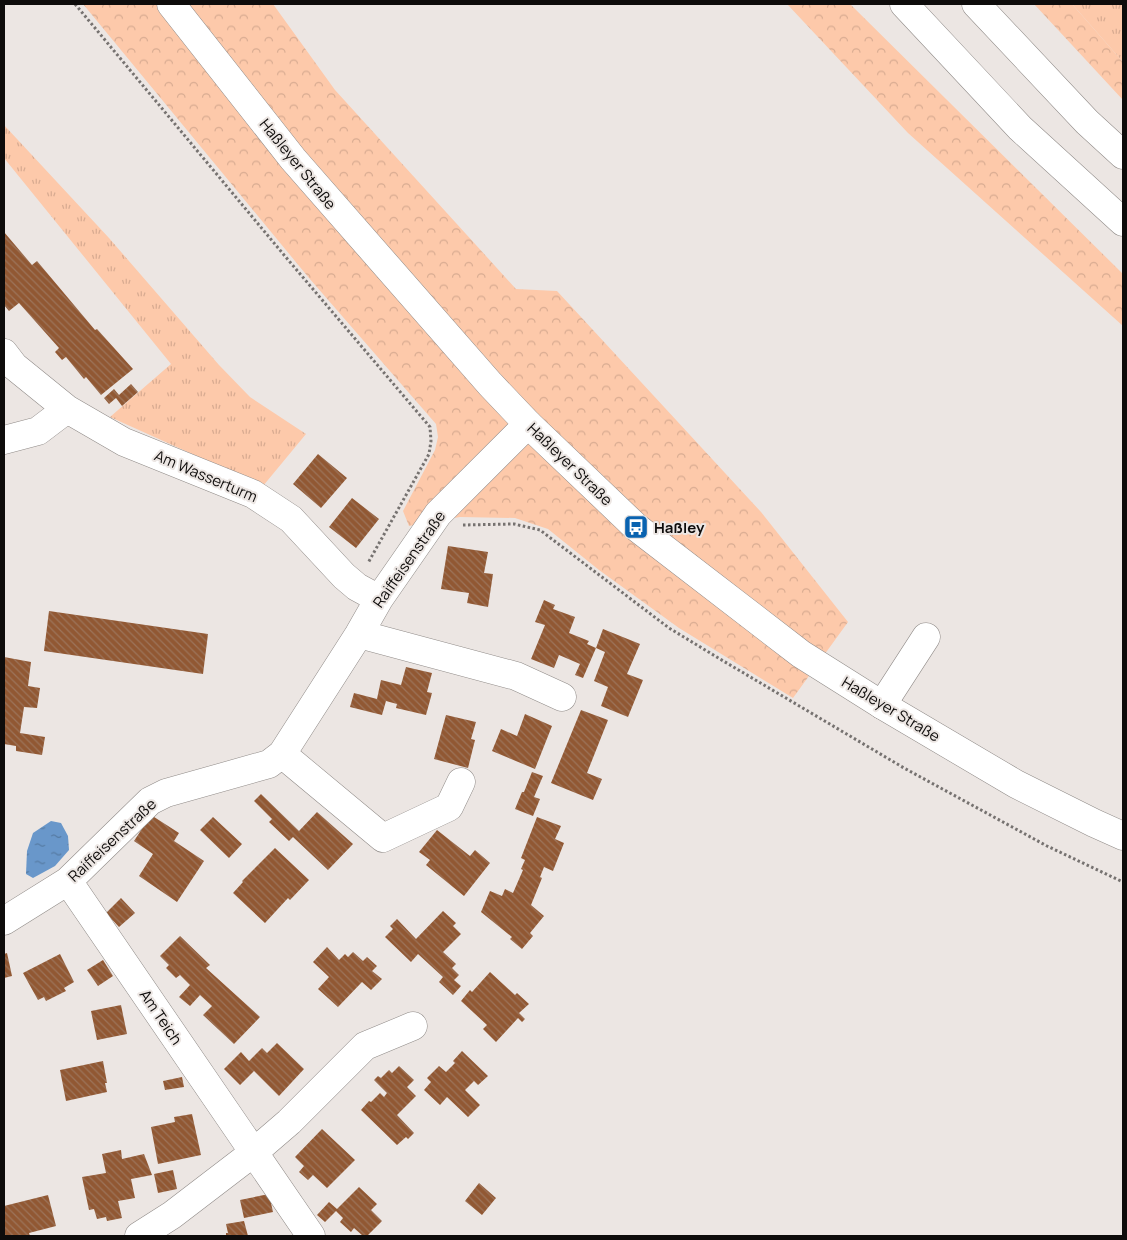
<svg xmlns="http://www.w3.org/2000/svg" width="1127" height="1240" viewBox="0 0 1127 1240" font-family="Manrope,sans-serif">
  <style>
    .grass { fill: url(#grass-tufts) }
    .forest { fill: url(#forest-crowns) }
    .water { fill: url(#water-ripples) }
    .building { fill: url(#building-back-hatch) }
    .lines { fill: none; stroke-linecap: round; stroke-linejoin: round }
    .minor-casing { stroke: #908b88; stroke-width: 29 }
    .major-casing { stroke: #908b88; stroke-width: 29 }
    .highway-casing { stroke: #908b88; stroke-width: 29 }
    .path { stroke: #767270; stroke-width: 3; stroke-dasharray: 2.5 2.5; stroke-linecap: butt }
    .minor { stroke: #fff; stroke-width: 28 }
    .major { stroke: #fff; stroke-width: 28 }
    .highway { stroke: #fff; stroke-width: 28 }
    .labels { text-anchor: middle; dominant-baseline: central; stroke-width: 4; stroke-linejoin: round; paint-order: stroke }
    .street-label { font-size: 15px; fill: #0e0c0b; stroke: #ece6e3 }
    .poi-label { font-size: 15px; font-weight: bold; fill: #0e0c0b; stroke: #ece6e3; text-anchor: start }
  </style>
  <defs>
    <pattern id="grass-tufts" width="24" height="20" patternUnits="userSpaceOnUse" patternTransform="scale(1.25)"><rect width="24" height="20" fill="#fdc9aa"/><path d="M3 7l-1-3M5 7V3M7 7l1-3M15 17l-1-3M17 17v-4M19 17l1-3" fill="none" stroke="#d8ab91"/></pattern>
    <pattern id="forest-crowns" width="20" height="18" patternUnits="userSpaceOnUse" patternTransform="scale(1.25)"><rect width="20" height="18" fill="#fdc9aa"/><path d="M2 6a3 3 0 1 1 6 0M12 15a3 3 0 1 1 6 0" fill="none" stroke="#d8ab91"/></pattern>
    <pattern id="water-ripples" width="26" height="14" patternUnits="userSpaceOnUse" patternTransform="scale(1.25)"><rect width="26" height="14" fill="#6997ca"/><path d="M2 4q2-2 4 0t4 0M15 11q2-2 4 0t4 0" fill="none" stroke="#557aa2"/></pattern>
    <pattern id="building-back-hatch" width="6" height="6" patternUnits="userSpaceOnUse" patternTransform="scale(1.25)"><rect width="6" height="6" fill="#915833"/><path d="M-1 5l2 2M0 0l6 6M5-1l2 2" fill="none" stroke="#9c745a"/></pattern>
  </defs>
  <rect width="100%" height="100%" fill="#ece6e3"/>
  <path class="grass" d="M1072,4H1123V62Z
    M4,125L109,238L219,365L250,397L306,434L263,486L110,417L171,364L4,158Z"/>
  <path class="forest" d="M83,4H273L335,90L516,289L557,291L761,512L848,622L793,698L679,628L599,570L548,529L515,518L460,517L409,526L403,511L435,450L438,437L436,424L309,278Z
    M787,4H850L1123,274V326L908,133Z
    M1034,4H1072L1123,62V100Z"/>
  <path class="water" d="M51,821L61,823L68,836L69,850L55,866L33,878L26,874L27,851L33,833Z"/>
  <path class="building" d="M4,232L32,265L37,261L95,330L97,329L133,369L101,395L86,377L84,379L66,357L62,360L55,352L59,348L19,303L9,311L4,305Z
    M131,384L138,392L122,406L116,398L109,404L104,398L114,389L119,395Z
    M318,454L347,478L321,508L293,484Z
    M352,498L379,519L356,548L329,527Z
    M448,546L488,552L484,573L493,574L488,607L467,603L469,593L441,589Z
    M544,600L555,605L553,609L575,617L569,633L589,641L587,644L596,648L583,678L575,675L580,664L559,655L554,668L531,659L545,625L535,622Z
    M49,611L208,634L203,674L44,651Z
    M603,629L640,644L627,674L643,680L628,717L601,706L608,687L594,681L605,652L596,648Z
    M4,657L31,662L28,686L40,688L37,708L24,707L20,733L45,737L42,755L16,751V746L4,744Z
    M406,667L432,673L427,692L432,693L426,715L396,708L397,704L386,701L382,715L350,707L354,693L377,699L381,680L401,685Z
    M581,710L608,720L587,773L602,779L593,800L551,783Z
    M525,714L552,726L535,769L492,751L501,729L517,736Z
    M446,715L476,722L471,739L475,740L468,768L434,759Z
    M532,772L543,776L534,797L540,799L533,816L515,809L522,792H524Z
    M261,794L299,831L317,812L353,844L328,870L293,837L289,841L269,822L272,819L254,801Z
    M151,815L179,833L174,841L204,861L177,902L139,876L153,854L134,841Z
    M213,817L242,844L229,858L200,830Z
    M537,817L561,826L555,839L564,843L553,871L544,867L540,877L542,878L531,905L544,916L530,933L533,936L522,949L510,939L512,937L481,912L490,891L502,896L505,889L513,893L523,870L521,869L525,860L521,858Z
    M437,830L470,856L475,850L490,863L464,896L426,865L430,860L419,852Z
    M275,848L309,880L290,900L288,898L265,923L233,893L243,882L242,881Z
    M121,898L135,913L119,927L106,913Z
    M443,911L456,923L453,926L461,934L443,952L456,964L452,968L459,975L454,980L461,986L453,995L439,982L443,977L418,954L411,962L385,937L393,929L390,926L397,919L416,939Z
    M180,936L210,965L206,968L260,1017L234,1044L203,1015L212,1006L200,995L190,1006L179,997L190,985L180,975L176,978L166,968L169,965L160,956Z
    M327,947L339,960L345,954L348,957L353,952L363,961L367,957L377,966L372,971L382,979L371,990L362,982L338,1007L318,989L329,977L313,962Z
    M7,953L12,976L4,978V954Z
    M60,954L74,982L64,988L66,991L46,1001L44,997L38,1000L23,973Z
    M103,960L113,976L98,986L87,970Z
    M490,972L515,995L517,993L529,1004L519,1013L525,1019L522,1022L518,1018L496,1042L483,1029L487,1025L461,1001L470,990L472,992Z
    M121,1005L127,1034L97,1040L91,1011Z
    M277,1043L304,1069L279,1096L254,1071L240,1085L224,1069L241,1052L249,1061L262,1048L267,1053Z
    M462,1051L488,1076L478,1085L474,1081L465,1090L480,1105L468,1117L447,1097L440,1105L424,1090L431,1082L427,1078L439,1066L446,1072L455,1063L453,1061Z
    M103,1061L107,1083H105L107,1092L66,1101L60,1070Z
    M399,1066L414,1080L407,1087L416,1096L397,1115L414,1133L408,1139L406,1137L397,1145L361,1110L369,1101L371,1102L380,1093L384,1097L387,1093L374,1080L378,1076L381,1078L389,1070L392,1073Z
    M182,1077L184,1087L165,1090L163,1081Z
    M192,1114L201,1155L158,1164L151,1127L175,1122L174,1117Z
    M322,1129L355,1160L327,1188L313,1175L308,1180L299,1172L304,1166L295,1157Z
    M121,1150L122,1159L144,1154L152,1175L131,1179L135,1198L118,1201L122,1218L107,1221L106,1217L97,1219L94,1209L89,1210L82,1177L106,1173L102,1154Z
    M173,1170L177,1189L158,1193L154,1174Z
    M479,1183L496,1198L482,1215L465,1201Z
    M359,1187L377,1204L371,1210L382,1221L367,1236H363L354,1228L351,1232L340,1222L343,1218L336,1211L325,1222L317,1215L329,1202L337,1209Z
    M269,1194L273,1212L244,1218L240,1200Z
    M48,1195L56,1226L29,1233L30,1236H4V1206Z
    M244,1221L248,1236H226V1233H228L226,1224Z"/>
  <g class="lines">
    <defs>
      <path id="minor" d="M4,353L14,366L67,409L124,442L253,494L291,519L344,576L357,587L379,599
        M4,440L38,431L67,409
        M359,634L516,676L562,697
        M882,705L926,637
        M282,754L383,838L449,807L461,782
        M68,881L311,1236
        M4,921L68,881L150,801L166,793L269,764L282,754L359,634L379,599L438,514L528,424
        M139,1236L172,1215L253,1153L289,1122L365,1046L413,1026"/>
      <path id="major" d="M171,4L293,159L490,384L528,424L636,527L801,654L882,705L1016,784L1094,823L1123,836"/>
      <path id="highway" d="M904,4L1020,128L1123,222
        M976,4L1087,122L1123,155"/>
    </defs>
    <use href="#minor" class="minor-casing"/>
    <use href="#major" class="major-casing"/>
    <use href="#highway" class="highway-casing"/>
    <path class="path" d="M75,4L284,255L430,427L431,441L429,454L368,563
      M463,525L514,524L540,530L669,628L720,659L904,768L1047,846L1123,882"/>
    <use href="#minor" class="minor"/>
    <use href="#major" class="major"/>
    <use href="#highway" class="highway"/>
  </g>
  <defs>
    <symbol id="bus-square" viewBox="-11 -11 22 22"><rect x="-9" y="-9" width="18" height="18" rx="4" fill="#0a63b0" stroke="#ece6e3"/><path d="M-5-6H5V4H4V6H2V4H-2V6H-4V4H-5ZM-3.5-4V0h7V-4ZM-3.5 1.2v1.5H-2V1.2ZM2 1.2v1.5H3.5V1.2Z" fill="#fff"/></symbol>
  </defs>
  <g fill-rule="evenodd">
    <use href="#bus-square" x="622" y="513" width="28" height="28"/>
  </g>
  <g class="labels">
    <g class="street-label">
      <text transform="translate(298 164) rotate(51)">Haßleyer Straße</text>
      <text transform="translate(570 464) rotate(44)">Haßleyer Straße</text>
      <text transform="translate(206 476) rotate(23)">Am Wasserturm</text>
      <text transform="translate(409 559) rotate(-55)">Raiffeisenstraße</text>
      <text transform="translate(891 709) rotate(31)">Haßleyer Straße</text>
      <text transform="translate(112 840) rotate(-43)">Raiffeisenstraße</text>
      <text transform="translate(161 1017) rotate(56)">Am Teich</text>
    </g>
    <g class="poi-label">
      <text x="654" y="527">Haßley</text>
    </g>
  </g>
  <rect width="1127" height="1240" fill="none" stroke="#0e0c0b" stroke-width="10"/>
</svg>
